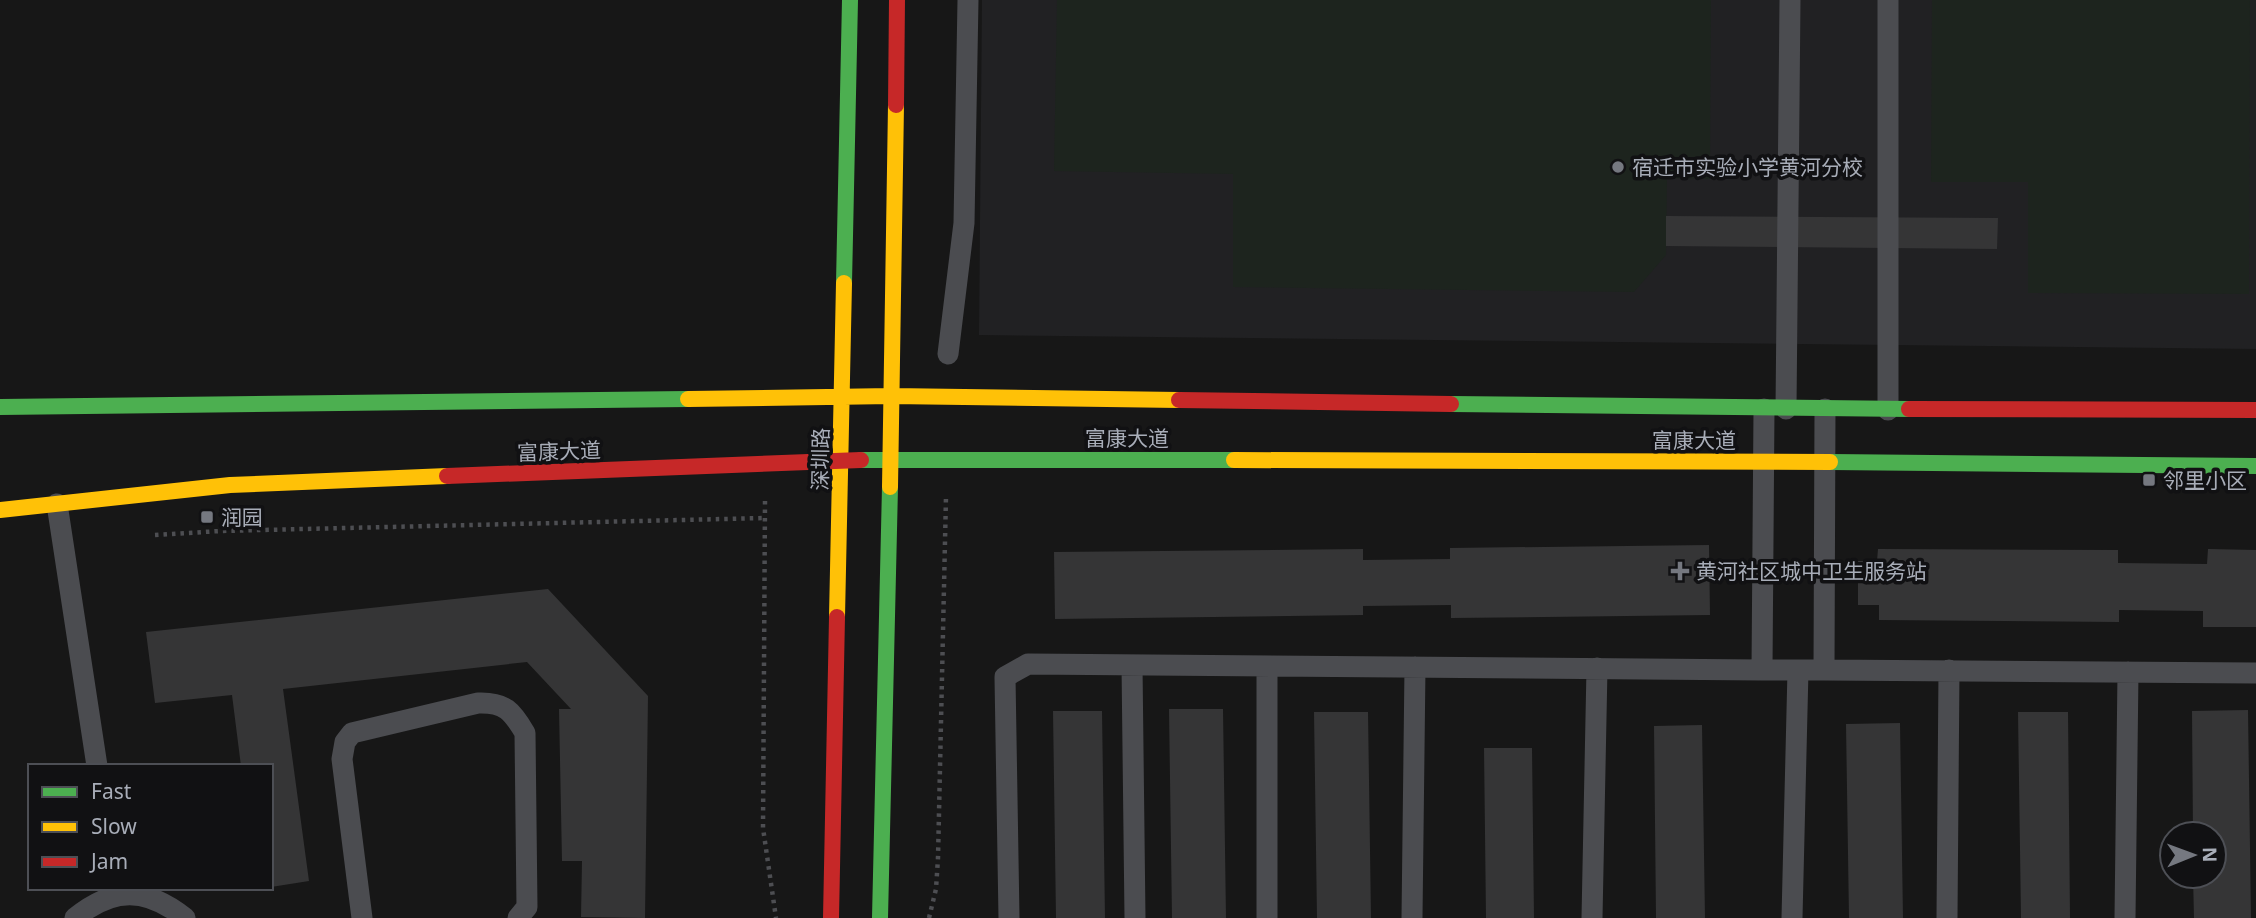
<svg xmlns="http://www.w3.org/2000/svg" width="2256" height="918" viewBox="0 0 2256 918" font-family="'Noto Sans','Noto Sans SC',sans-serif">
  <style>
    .built { fill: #212123 }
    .green { fill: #1d241e }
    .building { fill: #353536 }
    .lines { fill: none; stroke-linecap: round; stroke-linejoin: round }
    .path { stroke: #4d4e52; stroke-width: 4.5; stroke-dasharray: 3.5 5; stroke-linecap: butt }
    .lane { stroke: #4b4c50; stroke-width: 21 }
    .fast { stroke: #4caf50; stroke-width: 16 }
    .slow { stroke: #ffc107; stroke-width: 16 }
    .jam { stroke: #c62828; stroke-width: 16 }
    .poi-dot { fill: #757880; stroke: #111113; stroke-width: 2.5 }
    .labels { text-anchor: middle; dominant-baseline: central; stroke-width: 7; stroke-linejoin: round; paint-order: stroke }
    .poi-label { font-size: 21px; fill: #a8adb8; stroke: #111113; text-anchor: start }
    .street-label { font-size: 21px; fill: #a8adb8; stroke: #111113 }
  </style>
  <rect width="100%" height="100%" fill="#171717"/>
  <path class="built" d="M982,0H2256V349L979,335Z"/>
  <path class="green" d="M1057,0H1711L1710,179L1667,178L1666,255L1634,292L1233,287V174L1054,171Z
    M1932,0H2250L2249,294L2028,293V182H1931Z"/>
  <path class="building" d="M1666,216L1998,218L1997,249L1666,246Z
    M1709,545L1710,615L1451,618V605L1363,606V615L1055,619L1054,552L1363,549V560L1450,559V548Z
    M1878,549L2118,550V563L2207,564L2208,549L2256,550V627H2203V611L2119,610V622L1879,620V605H1858V561H1877Z
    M548,589L648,696L645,918L581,917L582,861H562L559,709H571L527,662L283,689L309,881L271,887V766H241L232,695L155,703L146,632Z
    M1169,709H1223L1226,918H1172Z
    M2248,710L2251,918H2194L2193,876H2214V834H2193L2192,711Z
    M1053,711H1102L1105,918H1056Z
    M1314,712H1368L1371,918H1317Z
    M2018,712H2068L2070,918H2021Z
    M1900,723L1903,918H1849L1846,724Z
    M1702,725L1705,918H1656L1654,726Z
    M1484,748H1532L1534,918H1486Z"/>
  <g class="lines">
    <path class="path" d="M765,501L763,828L776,918
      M155,535L220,531L765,518
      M929,918L936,889L938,858L946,496"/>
    <path class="lane" d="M948,354L964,223L968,0
      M1764,409L1762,670H1824L1825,409
      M1786,409L1790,0
      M1888,410V0
      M57,504L97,766
      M1132,665L1135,918
      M1824,670L2256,673
      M75,918C113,887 146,887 185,918
      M362,918L342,759L345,742L352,733L478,703C505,702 512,711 525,733L527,907L518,918
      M1009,918L1005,677L1028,664L1762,670
      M1267,918V666
      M1412,918L1415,667
      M1592,918L1597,668
      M1792,918L1798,670
      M1947,918L1949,670
      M2125,918L2128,672"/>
    <path class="fast" d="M844,283L850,0
      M1451,404L1909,409
      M0,407L688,399
      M861,460H1234
      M1830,462L2256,466
      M880,918L890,487"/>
    <path class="slow" d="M688,399L892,396L1179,400
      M1234,460L1830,462
      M890,487L896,105
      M0,510L230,485L447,476
      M837,617L844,283"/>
    <path class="jam" d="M896,105L897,0
      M1179,400L1451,404
      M1909,409L2256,410
      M447,476L861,460
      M831,918L837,617"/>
  </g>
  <g class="poi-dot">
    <circle cx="1618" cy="167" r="7"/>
    <rect x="2142" y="473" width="14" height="14" rx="3.5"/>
    <rect x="200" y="510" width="14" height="14" rx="3.5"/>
    <path d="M1676.5 560.5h7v7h7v7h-7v7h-7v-7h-7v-7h7z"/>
  </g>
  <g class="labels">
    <g class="poi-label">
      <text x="1632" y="167">宿迁市实验小学黄河分校</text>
      <text x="2163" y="480">邻里小区</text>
      <text x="221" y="517">润园</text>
      <text x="1696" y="571">黄河社区城中卫生服务站</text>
    </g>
    <g class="street-label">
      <text x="1127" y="438">富康大道</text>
      <text x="1694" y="440">富康大道</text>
      <text transform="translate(559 451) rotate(-2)">富康大道</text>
      <text transform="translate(820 459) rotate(-89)">深圳路</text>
    </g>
  </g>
  <rect x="28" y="764" width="245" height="126" fill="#111113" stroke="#4d4f55" stroke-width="2"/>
  <rect x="42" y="787" width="35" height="10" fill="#4caf50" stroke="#4d4f55" stroke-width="2"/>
  <text x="91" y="799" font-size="21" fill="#a8adb8">Fast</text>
  <rect x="42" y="822" width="35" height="10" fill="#ffc107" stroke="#4d4f55" stroke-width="2"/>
  <text x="91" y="834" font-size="21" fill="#a8adb8">Slow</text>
  <rect x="42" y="857" width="35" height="10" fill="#c62828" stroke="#4d4f55" stroke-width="2"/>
  <text x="91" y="869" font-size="21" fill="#a8adb8">Jam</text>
  <g transform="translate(2193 855) rotate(89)"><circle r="33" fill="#111113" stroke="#4d4f55" stroke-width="2"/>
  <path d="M0-5L12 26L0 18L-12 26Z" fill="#757880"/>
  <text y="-10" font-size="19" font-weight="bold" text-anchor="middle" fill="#a8adb8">N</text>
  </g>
</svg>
